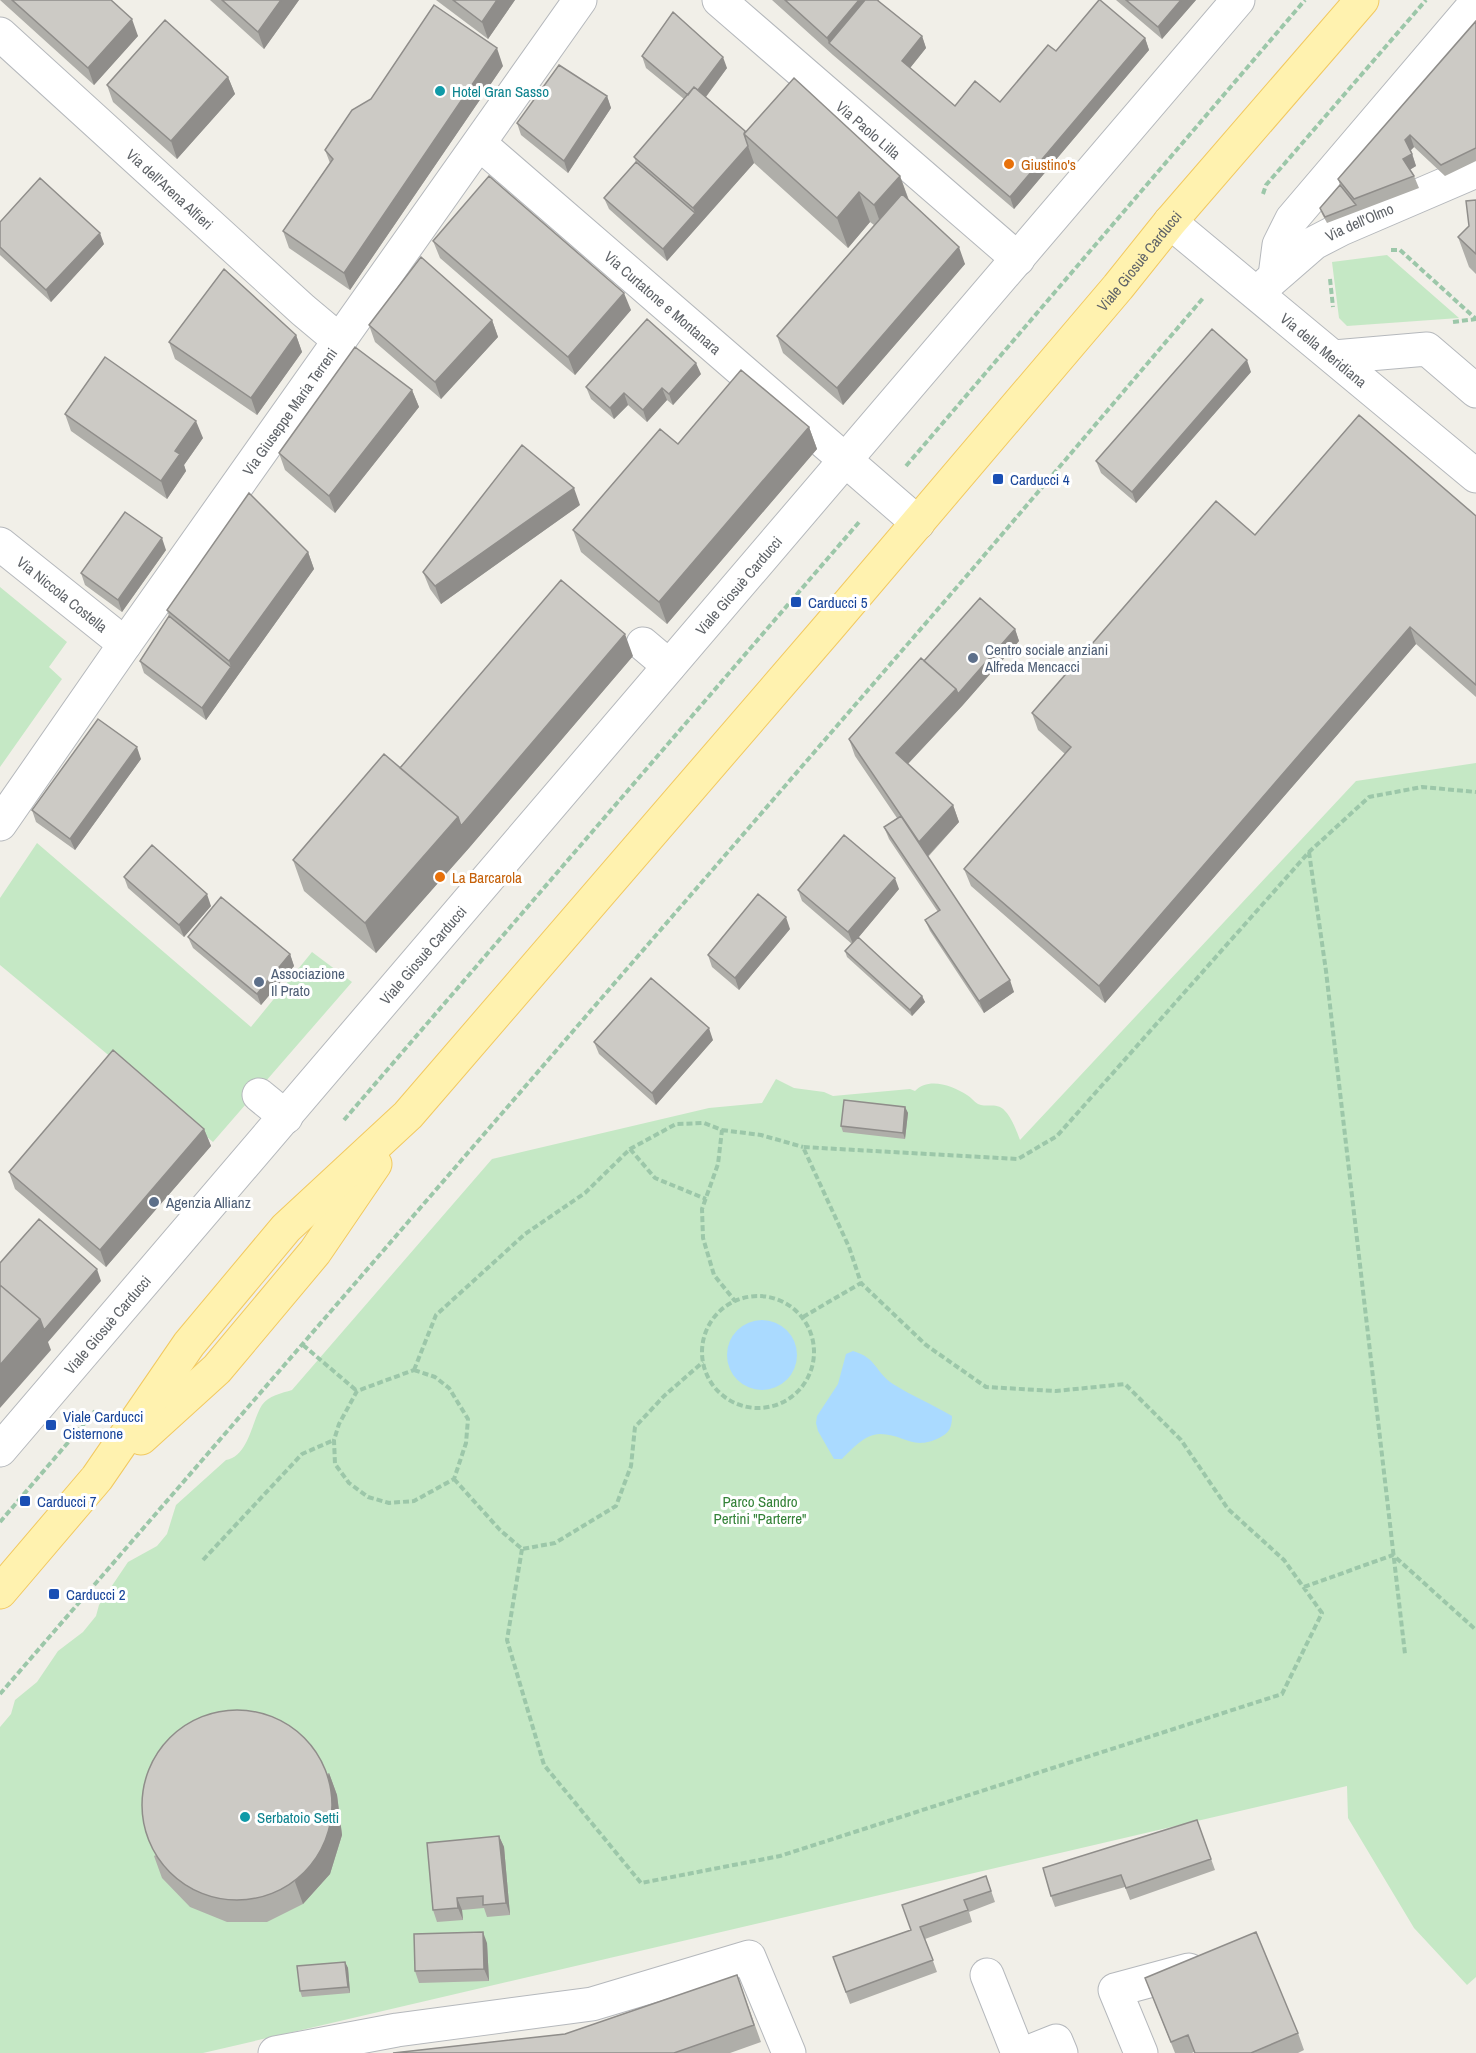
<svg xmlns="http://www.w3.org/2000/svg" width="1476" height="2053" viewBox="0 0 1476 2053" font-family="'Archivo Narrow',sans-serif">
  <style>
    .green { fill: #c5e8c5 }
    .water { fill: #aadaff }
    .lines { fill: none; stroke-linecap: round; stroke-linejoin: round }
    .minor-casing { stroke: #b5b8bc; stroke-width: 35 }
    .major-casing { stroke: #f2c960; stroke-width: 35 }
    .path { stroke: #9cc7a9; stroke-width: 4; stroke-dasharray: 6 3; stroke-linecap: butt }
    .minor { stroke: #fff; stroke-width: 33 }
    .major { stroke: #fff2af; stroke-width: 33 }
    .wall { fill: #afaea9 }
    .shaded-wall { fill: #8f8d8a }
    .building { fill: #cccac5; stroke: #8f8d8a; stroke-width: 1.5 }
    .culture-dot { fill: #0f9aa8; stroke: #fff; stroke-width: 2 }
    .food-dot { fill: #e8710a; stroke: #fff; stroke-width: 2 }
    .transit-dot { fill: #1a4fb4; stroke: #fff; stroke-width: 2 }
    .service-dot { fill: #5c6f8a; stroke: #fff; stroke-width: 2 }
    .labels { text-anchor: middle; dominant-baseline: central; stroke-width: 6; stroke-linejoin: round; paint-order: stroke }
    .culture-label { font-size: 15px; fill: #0d838f; stroke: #fff; text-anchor: start }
    .street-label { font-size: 15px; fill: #5f6368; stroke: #fff }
    .food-label { font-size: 15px; fill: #c56008; stroke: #fff; text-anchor: start }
    .transit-label { font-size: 15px; fill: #164399; stroke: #fff; text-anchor: start }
    .service-label { font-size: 15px; fill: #4e5e75; stroke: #fff; text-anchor: start }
    .park-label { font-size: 15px; fill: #348238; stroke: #fff }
  </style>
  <rect width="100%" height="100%" fill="#f1efe8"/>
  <path class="green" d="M1387,255L1459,318L1347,326L1339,318L1332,262Z
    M0,587L67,642L49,667L62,679L0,767Z
    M1476,763V1977L1467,1985L1414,1928L1348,1818L1347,1786L203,2053H0V1727L11,1714L15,1700L37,1682L58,1651L83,1632L96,1616L99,1605L128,1562L157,1546L167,1534L176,1505L226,1460C249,1456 252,1420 262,1405C268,1396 282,1393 292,1390L492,1159L709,1108L762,1103L776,1079L794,1088L824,1092L833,1096L910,1089L915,1091C928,1077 952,1085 967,1095C971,1097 974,1102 978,1104C988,1108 997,1102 1005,1111C1012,1118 1017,1132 1020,1140L1356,781Z
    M37,843L251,1027L312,952L352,982L213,1142L0,965V898Z"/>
  <path class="water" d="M727 1355a35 35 0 1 1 70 0a35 35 0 1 1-70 0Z
    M853,1351C877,1358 875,1372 893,1384C912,1396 932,1404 952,1416C952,1428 949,1433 939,1438C912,1451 904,1434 880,1434C865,1434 852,1449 842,1459H834L818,1431L816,1423L817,1416L838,1384L846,1354Z"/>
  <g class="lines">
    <defs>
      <g id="minor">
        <path id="s1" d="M719,0L1018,259"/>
        <path id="s2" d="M0,34L303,310L340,341"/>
        <path id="s3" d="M480,144L918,523"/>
        <path id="s4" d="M1170,222L1476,476"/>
        <path d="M1275,276L1279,245L1292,219L1476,3"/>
        <path id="s5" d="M1268,283L1314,243L1341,229L1476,171"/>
        <path d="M1334,357L1427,349L1476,391"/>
        <path id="s6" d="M0,544L125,644"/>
        <path d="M643,644L669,666"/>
        <path id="s7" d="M0,824L125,644L580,0"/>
        <path d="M259,1095L286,1117"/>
        <path id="s8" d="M0,1450L1238,0"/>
        <path d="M987,1975L1018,2053"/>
        <path d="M275,2053L397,2030L592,2004L749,1957L789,2053"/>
        <path d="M1026,2053L1056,2041L1061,2053"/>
        <path d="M1141,2053L1115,1990L1189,1970"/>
      </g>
      <g id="major">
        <path d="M141,1438L217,1369L315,1252L375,1164"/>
        <path id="s9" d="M0,1592L97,1478L189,1344L286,1228L408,1115L828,628L1118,287L1170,222L1362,0"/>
      </g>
    </defs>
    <use href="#minor" class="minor-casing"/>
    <use href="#major" class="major-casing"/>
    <path class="path" d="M1263,194L1266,185L1426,0
      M1391,250H1400L1476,319
      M1330,279L1333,307
      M1453,322L1476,319
      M906,466L1305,0
      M1309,852L1326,971L1405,1654
      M344,1120L860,521
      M722,1130L761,1135L803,1147
      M630,1149L655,1178L706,1199
      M702 1352a56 56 0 1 1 112 0a56 56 0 1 1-112 0Z
      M803,1317L861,1283L849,1247L803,1147L1018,1159L1057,1136L1309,852L1369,797L1422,787L1476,792
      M303,1345L357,1391
      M414,1370L436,1315L525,1234L585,1193L630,1149L676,1124L704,1123L722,1130L718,1164L702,1209L703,1238L714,1275L735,1301
      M414,1370L435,1377L449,1388L468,1419L466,1443L454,1479L414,1501L389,1503L368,1497L349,1483L335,1464L334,1440L339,1424L357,1391Z
      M454,1479L500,1530L522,1549L555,1543L616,1506L631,1466L635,1427L664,1396L703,1362
      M0,1522L95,1411
      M522,1549L507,1640L544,1765L641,1883L780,1856L1282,1694L1322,1613L1284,1560L1228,1509L1181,1440L1125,1384L1056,1391L986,1387L926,1345L861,1283
      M203,1560L302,1454L334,1440
      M1304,1587L1393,1555L1476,1630
      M0,1694L970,572L1204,297"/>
    <use href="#minor" class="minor"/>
    <use href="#major" class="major"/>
  </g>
  <path class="wall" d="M0,0H111L138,36L94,85Z
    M210,0H299L264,49Z
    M436,0H515L488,39Z
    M772,0H879L878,1L922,36L926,48L910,68L955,106L1000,102L1056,51L1145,38L1149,50L1014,209L833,55Z
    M1116,0H1196L1162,39Z
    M1476,21V161L1445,176L1414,147L1411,150L1416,166L1410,169L1414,176L1419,188L1327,223L1322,214L1320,208L1340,185L1338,179Z
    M642,56L727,68L706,97L745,131L900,176L909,200L965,264L843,405L783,353L777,336L874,225L870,222L848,248L754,163L667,261L609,209L604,198L636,162L634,157L684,99L646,68Z
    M503,66L350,290L289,248L283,231L330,163L325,150Z
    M228,77L235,94L177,159L113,102L107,85Z
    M607,96L611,108L568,173L521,135L517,123Z
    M1476,200V274L1469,267L1458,237L1469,226Z
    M0,222L104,244L51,302L0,255Z
    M433,241L631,310L575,375L440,258Z
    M492,320L498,337L441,399L375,342L369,325Z
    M296,335L302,352L257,415L175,359L169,342Z
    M1251,372L1136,503L1101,473L1096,461Z
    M701,374L673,405L667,400L647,422L628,405L614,419L591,399L586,387Z
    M412,390L419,407L335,513L285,470L279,453Z
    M65,414L203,438L184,465L186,471L167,499L71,431Z
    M809,427L817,449L667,624L581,552L573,530L678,444Z
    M580,505L441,604L430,589L423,572Z
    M1476,516V697L1416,644L1105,1003L971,886L964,869L1065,754L1038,730L1032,713L1255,535Z
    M166,550L122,612L85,585L81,573Z
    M308,552L314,569L206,720L144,673L140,661L169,616L167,610Z
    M1015,629L1019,641L962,706L908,764L953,805L959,822L928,857L1014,992L984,1013L930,931L925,920L938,912L889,839L884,827L897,818L855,756L849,739L924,661Z
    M633,656L469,848L376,953L304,891L293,860L400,768Z
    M141,759L75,850L36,822L32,810Z
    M124,877L211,906L184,937L128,888Z
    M899,889L858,938L922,996L925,1002L912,1016L847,957L845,951L852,944L802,901L798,890Z
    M790,929L739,990L712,967L708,955Z
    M188,937L290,954L294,966L261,1005L193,948Z
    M713,1040L656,1105L599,1054L594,1042Z
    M905,1107L908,1113L905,1139L843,1132L841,1126Z
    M204,1129L211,1146L106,1267L15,1189L9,1172Z
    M329,1773L337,1795L342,1835L330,1874L303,1904L267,1922H227L190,1907L162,1878L154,1856Z
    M1197,1820L1215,1870L1130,1900L1125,1887L1055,1907L1051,1896Z
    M499,1836L504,1847L510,1915L487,1917L484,1908L462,1910L463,1920L437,1922L433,1910Z
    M986,1876L995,1902L969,1912L972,1922L925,1939L937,1972L850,2004L833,1957L911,1930Z
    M487,1943L489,1981L419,1983L415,1971Z
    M345,1962L348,1968L350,1993L302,1997L300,1991Z
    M737,1975L761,2042L730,2053H393L565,2034Z
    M1145,1978L1298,2033L1304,2050L1298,2053H1194V2052L1192,2053H1175Z"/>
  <path class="shaded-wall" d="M281,0H299L264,49L258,32Z
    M497,0H515L488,39L482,22Z
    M859,0H879L837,50L829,43L827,38Z
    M1181,0H1196L1162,39L1158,27Z
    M132,19L138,36L94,85L88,68Z
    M922,36L926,48L906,73L902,61Z
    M1145,38L1149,50L1014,209L1010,197Z
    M497,48L503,66L350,290L344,273Z
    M723,57L727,68L696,110L692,98Z
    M228,77L235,94L177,159L171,141Z
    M607,96L611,108L568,173L564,161Z
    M1410,135L1414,147L1410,151L1405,140Z
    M748,146L754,163L667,261L663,249L695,213L693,208Z
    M1412,154L1416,166L1408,171L1403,159Z
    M900,176L911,207L885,236L874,205Z
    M859,192L870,222L848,248L837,218Z
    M100,233L104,244L51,302L46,290Z
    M959,247L965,264L843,405L837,388Z
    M624,293L631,310L575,375L568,357Z
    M492,320L498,337L441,399L435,382Z
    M296,335L302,352L257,415L251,398Z
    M1247,360L1251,372L1136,503L1132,492Z
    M696,363L701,374L673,405L669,394Z
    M662,388L667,400L647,422L643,410Z
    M412,390L419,407L335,513L329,496Z
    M624,393L628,405L614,419L610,408Z
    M196,421L203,438L184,465L186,471L167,499L161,481L175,451Z
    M809,427L817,449L667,624L659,602Z
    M574,488L580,505L441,604L435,586Z
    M162,538L166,550L122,612L118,600Z
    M308,552L314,569L206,720L202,708L231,667L229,661Z
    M1410,627L1416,644L1105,1003L1099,986Z
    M1015,629L1019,641L962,706L902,770L896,753L956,689Z
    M625,634L633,656L469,848L376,953L365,923L458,817Z
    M137,747L141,759L75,850L70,839Z
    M953,805L959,822L925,859L919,842Z
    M895,878L899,889L853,944L848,932Z
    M207,894L211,906L184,937L179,925Z
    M786,917L790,929L739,990L735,978Z
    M290,954L294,966L261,1005L257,994Z
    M1010,980L1014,992L984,1013L979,1001Z
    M922,996L925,1002L912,1016L910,1010Z
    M709,1028L713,1040L656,1105L652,1093Z
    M905,1107L908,1113L905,1139L903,1133Z
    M204,1129L211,1146L106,1267L100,1250Z
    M97,1269L101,1281L48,1342L51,1350L0,1408V1365L40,1319Z
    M329,1773L337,1795L342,1835L330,1874L303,1904L295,1882Z
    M499,1836L504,1847L510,1915L506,1903Z
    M457,1898L462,1910L463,1920L458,1908Z
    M483,1932L487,1943L489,1981L484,1969Z
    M345,1962L348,1968L350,1993L348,1987Z"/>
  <path class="building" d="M12,0H111L132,19L88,68Z
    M222,0H281L258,32Z
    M453,0H497L482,22Z
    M785,0H859L827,38Z
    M865,0H877L922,36L902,61L955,106L975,81L1000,102L1048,45L1056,51L1099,0H1100L1145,38L1010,197L829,43Z
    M1126,0H1181L1158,27Z
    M434,5L497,48L344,273L283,231L333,159L325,150L352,110L371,99Z
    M673,12L723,57L698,90L694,87L688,95L642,56Z
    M165,20L228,77L171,141L107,85Z
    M1476,21V148L1441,165L1410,135L1405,140L1412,154L1403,159L1414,176L1354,199L1338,179Z
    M559,65L607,96L564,161L517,123Z
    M794,78L900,176L874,205L859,192L837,218L744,134Z
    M694,87L745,131L744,134L748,146L693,208L634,157Z
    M636,162L695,213L663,249L604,198Z
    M489,176L624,293L568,357L433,241Z
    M40,178L100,233L46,290L0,247V222Z
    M1340,185L1356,205L1325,217L1320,208Z
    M902,194L959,247L837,388L777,336Z
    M1476,200V254L1458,237L1469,226L1466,201Z
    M421,257L492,320L435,382L369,325Z
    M224,269L296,335L251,398L169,342Z
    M647,319L696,363L669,394L662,388L643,410L624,393L610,408L586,387Z
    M1212,329L1247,360L1132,492L1096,461Z
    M355,347L412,390L329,496L279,453Z
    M105,357L196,421L175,451L180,454L161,481L65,414Z
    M741,370L809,427L659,602L573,530L660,429L678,444Z
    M1359,415L1476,516V685L1410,627L1099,986L964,869L1071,747L1032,713L1216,501L1255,535Z
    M522,445L574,488L435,586L423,572Z
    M249,493L308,552L229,661L167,610Z
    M125,512L162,538L118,600L81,573Z
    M561,580L625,634L461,826L458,817L400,768Z
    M980,598L1015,629L958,694L956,689L924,661Z
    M169,616L231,667L202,708L140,661Z
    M921,658L956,689L896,753L953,805L919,842L849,739Z
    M98,719L137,747L70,839L32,810Z
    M384,754L458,817L365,923L293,860Z
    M901,816L1010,980L979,1001L925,920L940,910L884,827Z
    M844,835L895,878L848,932L798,890Z
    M152,845L207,894L179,925L124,877Z
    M758,894L786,917L735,978L708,955Z
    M221,897L290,954L257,994L188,937Z
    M858,937L922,996L910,1010L845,951Z
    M651,978L709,1028L652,1093L594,1042Z
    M113,1050L204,1129L100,1250L9,1172Z
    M844,1100L905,1107L903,1133L841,1126Z
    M39,1219L97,1269L44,1330L40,1319L0,1285V1263Z
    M0,1285L40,1319L0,1365Z
    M142 1805a95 95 0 1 1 190 0a95 95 0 1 1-190 0Z
    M1197,1820L1211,1859L1126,1888L1121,1875L1051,1896L1043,1868Z
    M499,1836L506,1903L483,1905V1896L457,1898L458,1908L433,1910L427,1843Z
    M986,1876L991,1891L964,1900L968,1910L920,1927L933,1960L846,1992L833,1957L911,1930L902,1905Z
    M483,1932L484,1969L415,1971L414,1934Z
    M1256,1932L1298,2033L1251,2053H1195L1188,2035L1171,2042L1145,1978Z
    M345,1962L348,1987L300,1991L297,1966Z
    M737,1975L754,2025L674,2053H393L565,2034Z"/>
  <g class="culture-dot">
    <circle cx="440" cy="91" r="6"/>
    <circle cx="245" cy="1817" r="6"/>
  </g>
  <g class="food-dot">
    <circle cx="1009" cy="164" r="6"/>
    <circle cx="440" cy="877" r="6"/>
  </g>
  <g class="transit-dot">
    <rect x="992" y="473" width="12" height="12" rx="3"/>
    <rect x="790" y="596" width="12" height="12" rx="3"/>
    <rect x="45" y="1419" width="12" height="12" rx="3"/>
    <rect x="19" y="1495" width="12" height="12" rx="3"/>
    <rect x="48" y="1588" width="12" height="12" rx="3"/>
  </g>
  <g class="service-dot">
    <circle cx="973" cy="658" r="6"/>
    <circle cx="259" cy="982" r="6"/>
    <circle cx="154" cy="1202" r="6"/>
  </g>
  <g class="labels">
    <g class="culture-label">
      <text x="452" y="91">Hotel Gran Sasso</text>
      <text x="257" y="1817">Serbatoio Setti</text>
    </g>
    <g class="street-label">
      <text stroke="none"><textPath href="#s1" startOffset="198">Via Paolo Lilla</textPath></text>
      <text stroke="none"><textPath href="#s2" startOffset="230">Via dell'Arena Alfieri</textPath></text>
      <text stroke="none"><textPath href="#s5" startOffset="111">Via dell'Olmo</textPath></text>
      <text stroke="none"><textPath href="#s9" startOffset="1754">Viale Giosuè Carducci</textPath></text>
      <text stroke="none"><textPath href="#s3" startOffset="242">Via Curtatone e Montanara</textPath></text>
      <text stroke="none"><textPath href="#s4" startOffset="200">Via della Meridiana</textPath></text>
      <text stroke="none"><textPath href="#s7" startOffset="504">Via Giuseppe Maria Terreni</textPath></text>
      <text stroke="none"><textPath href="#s8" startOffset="1137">Viale Giosuè Carducci</textPath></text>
      <text stroke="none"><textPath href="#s6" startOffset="80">Via Niccola Costella</textPath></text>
      <text stroke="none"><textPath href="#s8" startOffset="651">Viale Giosuè Carducci</textPath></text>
      <text stroke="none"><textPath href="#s8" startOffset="165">Viale Giosuè Carducci</textPath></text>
    </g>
    <g class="food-label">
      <text x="1021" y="164">Giustino's</text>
      <text x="452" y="877">La Barcarola</text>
    </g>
    <g class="transit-label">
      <text x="1010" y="479">Carducci 4</text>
      <text x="808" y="602">Carducci 5</text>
      <text x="63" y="1416">Viale Carducci<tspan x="63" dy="17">Cisternone</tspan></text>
      <text x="37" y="1501">Carducci 7</text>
      <text x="66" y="1594">Carducci 2</text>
    </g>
    <g class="service-label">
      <text x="985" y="649">Centro sociale anziani<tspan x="985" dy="17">Alfreda Mencacci</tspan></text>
      <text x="271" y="973">Associazione<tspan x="271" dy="17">Il Prato</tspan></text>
      <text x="166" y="1202">Agenzia Allianz</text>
    </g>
    <g class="park-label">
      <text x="760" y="1501">Parco Sandro<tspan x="760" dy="17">Pertini "Parterre"</tspan></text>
    </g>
  </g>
</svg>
